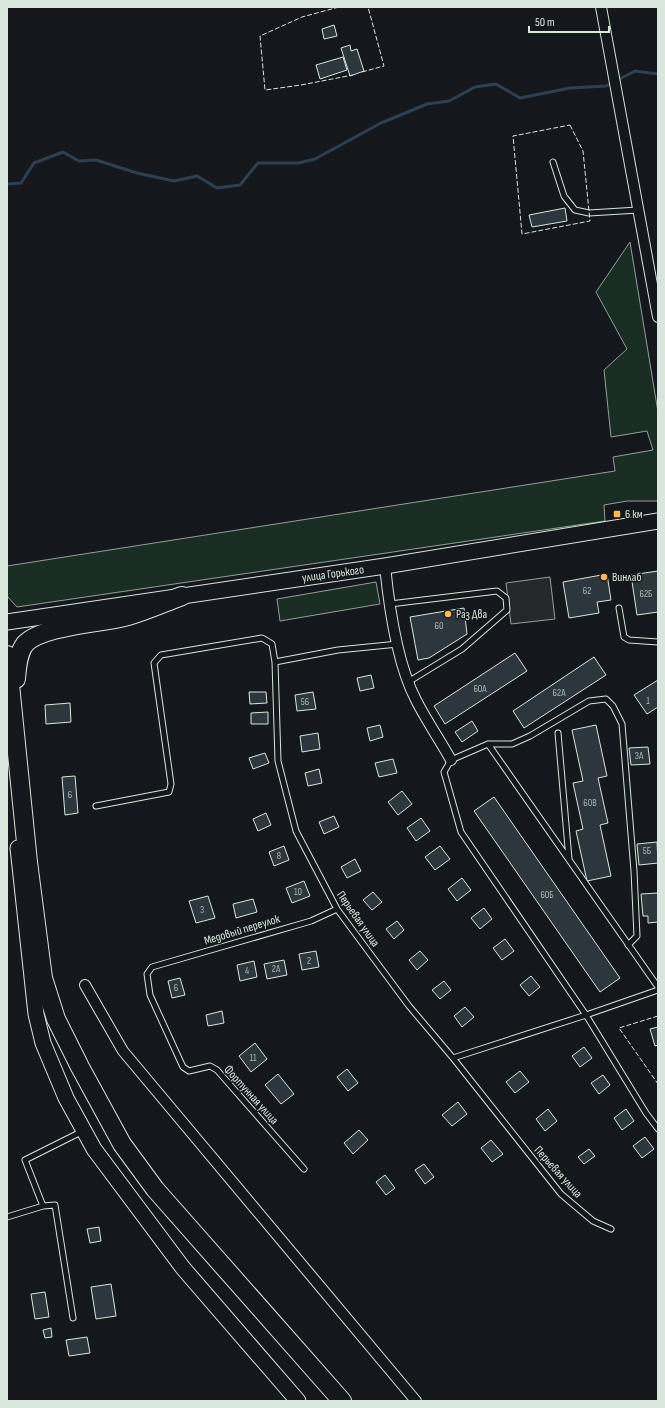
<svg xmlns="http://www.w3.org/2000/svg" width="665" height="1408" viewBox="0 0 665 1408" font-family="'Sofia Sans Condensed',sans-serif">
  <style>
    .green { fill: #1a2d24; stroke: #939e99 }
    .parking { fill: #24282b; stroke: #939e99 }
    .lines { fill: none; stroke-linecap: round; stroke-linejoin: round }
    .stream { stroke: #2f3f4d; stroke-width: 3 }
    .building { fill: #2c363c; stroke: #d8e6dc }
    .lane-casing { stroke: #d8e6dc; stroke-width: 7 }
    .street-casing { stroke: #d8e6dc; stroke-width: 12 }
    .primary-casing { stroke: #d8e6dc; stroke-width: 17 }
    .highway-casing { stroke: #d8e6dc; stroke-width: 20 }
    .lane { stroke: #14181c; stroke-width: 5 }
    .street { stroke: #14181c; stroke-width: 10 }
    .primary { stroke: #14181c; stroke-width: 15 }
    .highway { stroke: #14181c; stroke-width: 18 }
    .fence { stroke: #d8e6dc; stroke-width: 1; stroke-dasharray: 5 2; stroke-linecap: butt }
    .poi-dot { fill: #ffb74d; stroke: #14181c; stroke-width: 1.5 }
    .labels { text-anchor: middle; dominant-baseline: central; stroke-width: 3; stroke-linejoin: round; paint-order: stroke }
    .number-label { font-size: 10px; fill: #adbab4 }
    .poi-label { font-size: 12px; fill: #d8e6dc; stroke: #14181c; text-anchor: start }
    .street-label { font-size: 12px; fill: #d8e6dc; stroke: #14181c }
  </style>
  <rect width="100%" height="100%" fill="#14181c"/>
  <path class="green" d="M630,242L658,412V501H627L604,505L605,521L17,607L7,596V566L615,471L613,457L653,450L647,431L611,437L604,370L627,349L596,292Z
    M376,582L380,604L280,621L277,599Z"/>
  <path class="parking" d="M550,577L555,619L511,624L506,583Z"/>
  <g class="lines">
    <path class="stream" d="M7,184L21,183L34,163L63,152L79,161L96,160L137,173L174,181L197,176L217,188L240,185L258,163H298L315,159L381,123L427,104L449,101L475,87L496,84L520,98L570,88L606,86L635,71L658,74"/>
  </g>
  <path class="building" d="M334,25L337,36L324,39L322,29Z
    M350,45L351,51L357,49L364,71L350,76L341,48Z
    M343,57L347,70L320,79L316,65Z
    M565,208L567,221L532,227L529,215Z
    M658,571V612L637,615L631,575Z
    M607,574L611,600L597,602L599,613L569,618L563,582Z
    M464,608L467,634L429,658L418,660L410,617Z
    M515,653L527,671L445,724L434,706Z
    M594,657L606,675L524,728L513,711Z
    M371,675L374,688L360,691L357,678Z
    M658,680V707L647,714L634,695Z
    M249,692H266L267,703L250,704Z
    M313,692L316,709L297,711L295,695Z
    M70,703L71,722L46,724L45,705Z
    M268,712V724H251V713Z
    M472,721L478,731L462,742L455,732Z
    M380,725L383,737L370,741L367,728Z
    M596,725L607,776L598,778L608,823L600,825L611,876L587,881L576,831L583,829L573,783L583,781L572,730Z
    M318,733L320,749L302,752L300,736Z
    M648,747L650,764L631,765L629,748Z
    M265,753L269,763L253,769L249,758Z
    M393,759L397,773L379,777L375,763Z
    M319,769L322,783L308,786L305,773Z
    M75,776L78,813L65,815L62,777Z
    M402,791L412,804L398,815L388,802Z
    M494,797L620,978L600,992L474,811Z
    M266,813L271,825L258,831L253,819Z
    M334,816L339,827L324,834L319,822Z
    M421,818L430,831L416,841L407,828Z
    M657,842L658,863L639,865L637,844Z
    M284,846L289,860L274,866L269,852Z
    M440,846L450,859L435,870L425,857Z
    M355,859L361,871L347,878L341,867Z
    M462,878L471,890L457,901L448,889Z
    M304,881L310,896L292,903L286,888Z
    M373,892L382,902L372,910L363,900Z
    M658,893V922L648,923V916H643L641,894Z
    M208,896L215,918L196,923L189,901Z
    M253,899L257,912L236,918L233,904Z
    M484,908L492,919L480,929L471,918Z
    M397,921L404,930L394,939L386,929Z
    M505,939L514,951L502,960L493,948Z
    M316,951L319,967L302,970L299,954Z
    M420,951L428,960L417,970L409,960Z
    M284,960L287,975L267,979L264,964Z
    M254,961L257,977L240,981L237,965Z
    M531,976L540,987L529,996L520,985Z
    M180,978L185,995L172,998L168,981Z
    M444,981L451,990L440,999L432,990Z
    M465,1007L474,1017L462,1027L454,1016Z
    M222,1011L224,1023L208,1026L206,1015Z
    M658,1027V1045L655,1046L650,1029Z
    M255,1043L267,1059L251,1072L239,1056Z
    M584,1047L592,1058L580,1067L572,1056Z
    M347,1069L358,1083L348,1091L337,1077Z
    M520,1071L529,1082L515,1093L506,1082Z
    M278,1074L294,1094L281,1104L265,1085Z
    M603,1075L610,1085L599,1094L591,1083Z
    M458,1102L467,1114L452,1126L442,1115Z
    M548,1109L557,1121L545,1131L536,1119Z
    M626,1109L634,1121L622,1130L614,1118Z
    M359,1130L368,1140L353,1154L344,1143Z
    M645,1137L654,1149L642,1158L633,1146Z
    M491,1140L503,1154L492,1162L481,1148Z
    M589,1149L595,1156L584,1164L578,1157Z
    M424,1164L434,1177L425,1184L415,1170Z
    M385,1175L395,1188L386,1195L376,1182Z
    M99,1227L101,1241L90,1243L87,1229Z
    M111,1284L116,1316L96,1319L91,1287Z
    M45,1292L49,1317L35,1319L31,1294Z
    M51,1328L52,1337L45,1338L43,1330Z
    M87,1337L90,1353L69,1356L66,1340Z"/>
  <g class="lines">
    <defs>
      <path id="lane" d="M553,162L564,196L575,210L589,213L638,210
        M390,604L497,591L506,598L507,610L462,649L408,682
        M619,608L624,637L629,640L658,642
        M398,644L338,650L275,662L278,761L296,831L337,909L409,1006L453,1058L561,1194L593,1221L611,1229
        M558,733L569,859
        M488,744L658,987
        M96,806L169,792L171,784L154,663L161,655L262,638L272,644L275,662
        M628,945L637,936L634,871L622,724L613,706L606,699L589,701L530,736L512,744H488L451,760L444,772L461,832L586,1015L658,990
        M453,1058L586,1015L646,1113L658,1129
        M304,1169L217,1070L210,1066L189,1071L183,1067L150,995L147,974L152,967L311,921L337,909
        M43,1206L55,1205L73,1318
        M7,1217L43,1206L25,1160L83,1131"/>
      <path id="street" d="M601,7L658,317
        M385,566C389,606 397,664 416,700C426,720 440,740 451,760
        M85,985L123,1051L416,1401"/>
      <path id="primary" d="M7,622L385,566L658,521
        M18,848L36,1014L43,1043L66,1098L94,1149L183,1268L298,1401"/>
      <path id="highway" d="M7,655L28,862L43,978L56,1019L80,1067L122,1144L155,1189L342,1401
        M16,679C17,667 18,653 25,644C41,626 101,623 124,617C144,612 163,603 182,596"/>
    </defs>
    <use href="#lane" class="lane-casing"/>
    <use href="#street" class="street-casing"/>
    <use href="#primary" class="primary-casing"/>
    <use href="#highway" class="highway-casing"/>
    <use href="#lane" class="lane"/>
    <use href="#street" class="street"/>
    <use href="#primary" class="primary"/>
    <use href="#highway" class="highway"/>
    <path class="fence" d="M339,7L302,17L260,36L265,90L301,85L353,75
      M362,72L384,66L368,7
      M570,125L583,151L590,221L522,234L513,136Z
      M658,1016L619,1028L658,1084"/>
  </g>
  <g class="poi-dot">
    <rect x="613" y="510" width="8" height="8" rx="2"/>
    <circle cx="604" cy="577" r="4"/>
    <circle cx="448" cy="614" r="4"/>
  </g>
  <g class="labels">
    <g class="number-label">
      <text x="587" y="591">62</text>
      <text x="646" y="594">62Б</text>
      <text x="439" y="626">60</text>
      <text x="480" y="689">60А</text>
      <text x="559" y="693">62А</text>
      <text x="648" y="701">1</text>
      <text x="305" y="702">56</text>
      <text x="639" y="756">3А</text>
      <text x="70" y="795">6</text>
      <text x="590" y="803">60В</text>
      <text x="647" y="851">5Б</text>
      <text x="279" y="856">8</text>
      <text x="298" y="892">10</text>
      <text x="547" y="895">60Б</text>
      <text x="202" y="910">3</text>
      <text x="309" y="961">2</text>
      <text x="276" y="969">2А</text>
      <text x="247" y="971">4</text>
      <text x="176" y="988">6</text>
      <text x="253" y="1058">11</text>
    </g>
    <g class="poi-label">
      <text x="625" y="514">6 км</text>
      <text x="612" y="577">Винлаб</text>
      <text x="456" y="614">Раз Два</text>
    </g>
    <g class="street-label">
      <text transform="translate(333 574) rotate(-8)">улица Горького</text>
      <text transform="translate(358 919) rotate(55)">Перьевая улица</text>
      <text transform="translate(242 930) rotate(-17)">Медовый переулок</text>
      <text transform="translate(251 1095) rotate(48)">Фортунная улица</text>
      <text transform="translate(558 1172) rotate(48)">Перьевая улица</text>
    </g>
  </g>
  <rect width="665" height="1408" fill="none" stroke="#d8e6dc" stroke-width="16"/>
  <path d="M529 26v6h80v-6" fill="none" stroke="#d8e6dc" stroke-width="2"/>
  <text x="535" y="26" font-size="12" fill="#d8e6dc" stroke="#14181c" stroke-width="3" paint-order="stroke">50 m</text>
</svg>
